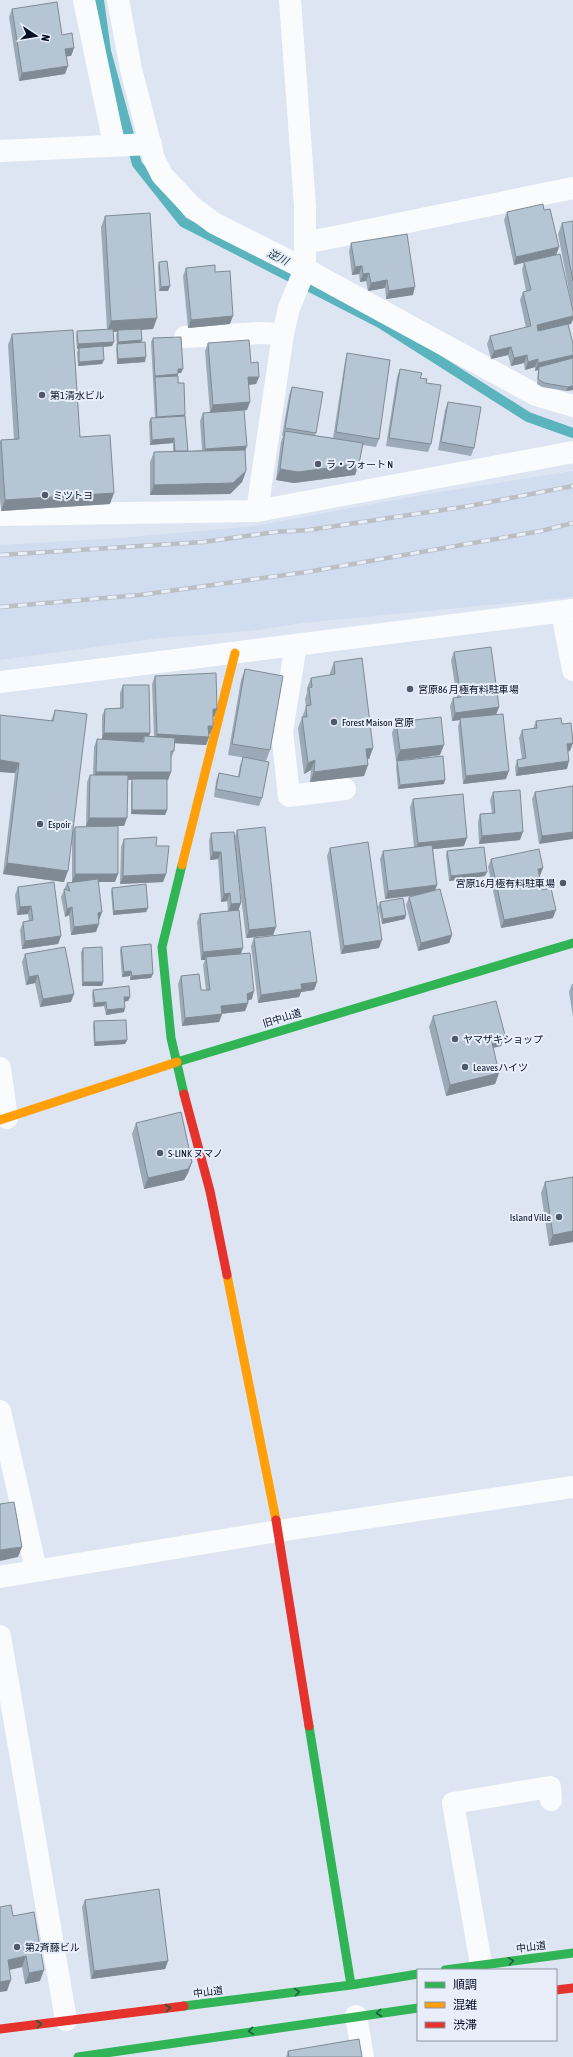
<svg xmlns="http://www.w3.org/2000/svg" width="573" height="2057" viewBox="0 0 573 2057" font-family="'Asap Condensed','Noto Sans JP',sans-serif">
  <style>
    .built { fill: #d0dcf0 }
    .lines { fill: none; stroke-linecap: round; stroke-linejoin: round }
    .stream { stroke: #5ab3bd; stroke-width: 10 }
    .street { stroke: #fafbfd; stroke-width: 22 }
    .fast { stroke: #30b455; stroke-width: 9 }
    .slow { stroke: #ff9f0a; stroke-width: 9 }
    .jam { stroke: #e5322d; stroke-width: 9 }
    .rail-casing { stroke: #bbbec2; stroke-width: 4.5 }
    .rail { stroke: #e8effb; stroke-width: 3; stroke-dasharray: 9; stroke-linecap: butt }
    .wall { fill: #9ca9b6 }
    .shaded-wall { fill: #7f8a94 }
    .building { fill: #b5c5d4; stroke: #7f8a94 }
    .oneway { stroke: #1a613c }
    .poi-dot { fill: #50596b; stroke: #e8effb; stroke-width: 1.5 }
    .labels { text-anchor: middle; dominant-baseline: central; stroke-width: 4; stroke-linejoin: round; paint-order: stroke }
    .poi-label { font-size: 10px; fill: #040e23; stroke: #e8effb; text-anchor: start }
    .street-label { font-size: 10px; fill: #040e23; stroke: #e8effb }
    .water-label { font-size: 11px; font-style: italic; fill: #193b3e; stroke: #e8effb }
  </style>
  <rect width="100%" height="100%" fill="#dde5f2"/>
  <path class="built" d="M573,471V597L302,623L258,630L160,638L0,660V545L121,538L254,526L422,495Z"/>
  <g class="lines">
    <path class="stream" d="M99,0L106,51L137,164L183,222L380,323L528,417L573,433"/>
    <path class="street" d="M84,0L114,144
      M118,0L131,69L154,159L162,175L191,206L214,223L305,269L536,395L573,406
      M0,151L151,144
      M305,243L573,188
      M185,337L260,333L283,334
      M257,511L283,334L289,308L305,269V206L290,0
      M0,515L257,511L573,452
      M562,612L573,670
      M296,645L282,731L289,796L345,789
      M0,682L573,610
      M0,1068L7,1118
      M0,1411L36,1570
      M0,1577L278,1531L573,1487
      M0,1636L66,2020
      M481,1964L453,1803L550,1787L551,1800
      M356,2016L363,2057"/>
    <path class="fast" d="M182,865L162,947L171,1038L184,1094
      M177,1062L573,943
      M309,1726L351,1985
      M445,1970L573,1953
      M184,2006L351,1985L418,1974
      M78,2057L418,2008"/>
    <path class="slow" d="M182,865L235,653
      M0,1120L177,1062
      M227,1275L276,1520"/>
    <path class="jam" d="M184,1094L210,1191L227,1275
      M276,1520L309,1726
      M556,1990L573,1988
      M0,2029L184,2006"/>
    <defs>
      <path id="rail" d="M0,555L203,542L275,532L309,530L469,506L573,486
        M0,607L140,595L307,572L541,531L573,523"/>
    </defs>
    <use href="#rail" class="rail-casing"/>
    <use href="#rail" class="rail"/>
  </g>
  <path class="wall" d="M12,9L62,35L74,48L71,56H66L65,74L19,81L9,17Z
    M507,212L559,247L556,255L514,265L504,220Z
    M105,216L157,318L153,329L141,330L142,340L141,342L145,362L117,364L116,348L117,346L116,335L117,332H113L112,346L103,347L102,364L78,366L77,352L79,348L77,349L76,336L77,331L107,329L101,227Z
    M573,221V319L571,324H568L573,344V390L566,391L542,387L537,384L538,370L535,371V367L525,370L524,363L511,366L508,355L491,359L487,344L490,336L526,328L520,300L523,292L526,291L522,270L524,262L573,311L558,234L562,223Z
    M351,243L413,295L386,299L385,288L368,291L366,281L360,282L359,274L352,275L349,251Z
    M159,262L170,286L168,291H159L158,266Z
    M186,268L215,272L230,324L188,328L183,276Z
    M12,334L80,437L110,504L1,511L0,499V442L1,440L14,439L8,345Z
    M153,338L181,373H178L177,376L178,383L185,415L188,451L202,450L200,421L203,413H210L205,351L208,343L251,363L259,377L256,384L249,385L247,410L223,412L247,446L245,450L246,471L242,482L230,494L150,495V462L154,452L173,451V443L150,445L149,422L151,418H155L151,342Z
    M347,353L379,439L376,447L363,445L355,475L294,483L276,480L281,442L283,436H282L289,395L292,387L316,433L315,436L333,438L345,361Z
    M400,369L420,378L426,383L431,444L428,452L386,446L397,377Z
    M448,402L474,448L471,456L438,450L445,410Z
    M454,652L499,707L496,714L506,779L463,784L458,726L460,720L452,721L450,706L453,698H457L451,660Z
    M334,662L373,748L369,759H367L368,765L364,776L310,782L311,770L304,774L298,728L306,707L305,699L307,693V688L311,678L330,675V673Z
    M245,669L270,750L266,761L228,755L241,680Z
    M155,676L217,709L214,717H213V726L210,734H209V737L206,745L175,743L174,751L171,759V772L168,780H167L165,815L131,814V784L132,780H128L124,826H118L115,882H98L102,912L99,920L96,932L71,935L69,915L65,917L61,897L67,883L72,882V838L64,882L3,874L15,773L0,772L51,721L55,710L72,833L75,827L105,826H86L87,782L90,775H93L94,747L97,739H102V716L105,709L120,708V693L123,685L150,733L149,736L154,737L152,684Z
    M536,721L562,724L570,751H568L567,769L516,776L515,768L517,760L522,759L519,738L522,730L533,729Z
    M396,722L440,755L396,761L392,733Z
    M243,757L262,798L259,806L214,797L216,781L219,773L238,777L240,765Z
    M397,761L444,784L398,789L396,766Z
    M573,786L539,844L532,799L535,792Z
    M493,792L520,840L479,844L478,822L480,814L492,813L490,800Z
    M413,799L464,846L433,849L437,885L435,890L452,935L449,943L418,951L406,905L409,897L419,895L385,899L380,859L383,851L414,847L410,807Z
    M237,830L276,927L273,935L246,938L238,872L241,903L238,910L241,954L252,999L247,1001L248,1003L245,1011L222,1014L219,1022L182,1026L178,984L181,976L201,990H206L203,965L205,960H201L197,922L200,914L228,911L227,901L221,902L218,859L210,860L209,841L211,833L235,836Z
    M124,839L156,846L166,874L163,882L120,884L121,847Z
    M330,848L379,948L341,954L327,856Z
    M447,851L485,876L449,881L446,855Z
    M491,859L540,876H539L542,890L553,918L501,928L488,867Z
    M18,887L61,936L58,944L22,949L20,930L23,922L29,921L28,914L17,915L15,895Z
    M112,888L148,908L146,912L113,915L111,892Z
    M380,902L405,919L382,924L378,907Z
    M254,938L317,982L314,990L301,992L299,997L258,1003L251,946Z
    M121,947L151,978L130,980V976L122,977L120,951Z
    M83,948L103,982L102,986H82L81,952Z
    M25,954L71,1002L40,1007L35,983L26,985L22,962Z
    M572,984H573V1017L569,992Z
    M93,990L130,997L128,1001H125L124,1012L106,1015L104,1006L93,1007L92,994Z
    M433,1016L505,1035L501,1046L493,1048L499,1073L495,1084L446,1096L429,1027Z
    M94,1021L127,1040L125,1044L94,1046L93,1026Z
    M136,1123L192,1162L188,1173L184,1180L144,1189L132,1134Z
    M573,1177V1242L549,1246L541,1193L545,1182Z
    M85,1900L168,1961L165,1969L91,1979L82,1907Z
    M13,1916L40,1981L25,1984L22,1967L9,1970L7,1991Z
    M288,2051L362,2057H286Z"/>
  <path class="shaded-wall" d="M74,48L71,56L62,57L65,49Z
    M68,66L65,74L19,81L22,73Z
    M559,247L556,255L514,265L516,257Z
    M362,266L359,274L352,275L355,267Z
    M369,273L366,281L360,282L363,274Z
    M387,280L385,288L368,291L371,283Z
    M170,286L168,291H159L161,287Z
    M415,287L413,295L386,299L389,291Z
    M233,316L230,324L188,328L191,320Z
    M573,316V319L571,324L534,333L537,325Z
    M157,318L153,329L107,332L111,321Z
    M142,340L140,345L117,344L118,342Z
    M114,342L112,346L77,349L78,344Z
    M511,347L508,355L491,359L494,351Z
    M527,355L524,363L511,366L514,358Z
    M573,355V361L539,367L538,370L535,371L538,363Z
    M146,357L145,362L117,364L118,359Z
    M538,359L535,367L525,370L528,362Z
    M104,360L102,364L78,366L79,362Z
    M178,369H183L181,373H176Z
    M178,374L176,379L155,377L153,380L155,376Z
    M248,377H259L256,384L245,385Z
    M573,386V390L566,391L568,387Z
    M250,402L247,410L210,413L213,405Z
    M185,415L184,420L155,421L157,417Z
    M174,438L173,443L150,445L152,440Z
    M247,446L244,454L202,457L205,449Z
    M359,464L355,475L294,483L276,480L280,469Z
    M246,471L242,482L230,494L150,495L154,485Z
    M114,493L110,504L1,511L5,500Z
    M499,707L496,715L460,718V720L452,721L455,713Z
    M213,709H217L214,717H210Z
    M208,726H213L210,734H205Z
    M104,733H150L147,741L144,736L142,741H101Z
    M157,734L209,737L206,745L154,742Z
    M573,743L570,751L564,752L567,744Z
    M444,745L440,755L396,761L400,750Z
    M373,748L369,759L362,760L366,749Z
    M0,760L19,763L15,773L0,772Z
    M315,760L311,770L304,774L308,763Z
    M569,761L567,769L516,776L518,768Z
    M368,765L364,776L310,782L314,772Z
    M509,771L506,779L463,784L466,776Z
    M96,772H171L168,780L93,779Z
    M445,780L444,784L398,789L400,785Z
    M132,810H167L165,815L131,814Z
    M89,818H127L124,826H86Z
    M523,832L520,840L479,844L482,836Z
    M573,832V839L539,844L542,836Z
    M467,838L464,846L415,851L418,843Z
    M213,852H221L218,859L210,860Z
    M7,863L68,871L64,882L3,874Z
    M543,868L540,876L535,877L538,869Z
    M487,872L485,876L449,881L451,876Z
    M75,874H118L115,882H72Z
    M166,874L163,882L120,884L123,876Z
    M437,885L434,893L385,899L388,891Z
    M230,893L227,901L221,902L224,894Z
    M241,903L238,911L228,912L231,904Z
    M31,906L28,914L17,915L20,907Z
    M72,907L69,915L65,917L67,909Z
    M148,908L146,912L113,915L114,911Z
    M556,910L553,918L501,928L504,920Z
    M102,912L99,920L95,921L98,913Z
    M406,915L405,919L382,924L383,919Z
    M99,924L96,932L71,935L74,927Z
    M276,927L273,935L246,938L249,930Z
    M452,935L449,943L418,951L421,943Z
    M61,936L58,944L22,949L25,941Z
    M382,940L379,948L341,954L344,946Z
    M243,948L240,956L206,957L205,960H201L203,952Z
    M131,971L130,976L122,977L124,972Z
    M153,974L151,978L130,980L132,976Z
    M38,975L35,983L26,985L29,977Z
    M83,982H103L102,986H82Z
    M317,982L314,990L301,992L299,997L258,1003L261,995L301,984Z
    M254,991L252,999L244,1002L247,994Z
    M74,994L71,1002L40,1007L43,999Z
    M124,997H130L128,1001L123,1002Z
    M106,1002L104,1006L93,1007L95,1003Z
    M248,1003L245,1011L218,1014L221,1006Z
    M125,1008L124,1012L106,1015L107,1010Z
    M222,1014L219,1022L182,1026L185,1018Z
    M505,1035L501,1046L487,1049L491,1038Z
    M127,1040L125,1044L94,1046L95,1042Z
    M499,1073L495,1084L446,1096L450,1085Z
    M192,1162L188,1173L184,1180L144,1189L148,1178Z
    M573,1231V1242L549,1246L553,1235Z
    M22,1547L18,1557L0,1561V1550Z
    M26,1956L22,1967L4,1971L8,1960Z
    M168,1961L165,1969L91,1979L94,1971Z
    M44,1970L40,1981L25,1984L29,1973Z
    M11,1980L7,1991L0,1992V1982Z"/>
  <path class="building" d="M57,2L62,35L72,33L74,48L65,49L68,66L22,73L12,9Z
    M543,204L544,210L550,209L559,247L516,257L507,212Z
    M150,213L157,318L111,321L105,216Z
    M573,221V281L562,223Z
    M407,234L415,287L389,291L387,280L371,283L369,273L363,274L362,266L355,267L351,243Z
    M560,254L573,311V316L537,325L538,331L568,324L573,344V355L538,363V359L528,362L527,355L514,358L511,347L494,351L490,336L531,326L523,292L531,290L524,262Z
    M167,261L170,286L161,287L159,262Z
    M215,265V272L230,271L233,316L191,320L186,268Z
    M113,329L114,342L78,344L77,331Z
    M141,329L142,340L118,342V330Z
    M73,330L80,437L110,435L114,493L5,500L1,440L19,439L12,334Z
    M181,337L183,369H178V374L155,376L153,338Z
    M249,340L251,363L258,362L259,377H248L250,402L213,405L208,343Z
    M145,342L146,357L118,359L117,344Z
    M103,346L104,360L79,362V348Z
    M347,353L390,360L379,439L336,432Z
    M573,358V386L568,387L544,383L538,379L539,367Z
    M400,369L422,373L420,378L427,379L426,383L441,385L431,444L389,438Z
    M178,376V383H184L185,415L157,417L155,377Z
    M292,387L323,392L316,433L285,428Z
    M448,402L481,407L474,448L441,442Z
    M244,410L247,446L205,449L203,413Z
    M185,416L188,451H175L174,438L152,440L151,418Z
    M285,431L363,443L359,464L298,472L280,469Z
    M245,450L246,471L233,483L154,485V452Z
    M491,647L499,707L455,713L453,698L461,697L454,652Z
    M362,658L373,748L366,749L368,765L314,772L315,760L308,763L302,717H307L306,706L311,705L309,688L312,687L311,678L335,674L334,662Z
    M245,669L283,676L270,750L232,744Z
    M216,673L217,709H213V726H208L209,737L157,734L155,676Z
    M123,685H149L150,733H104L105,709L123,708Z
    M55,710L87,714L68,871L7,863L19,763L0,760V715L53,721Z
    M503,714L509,771L466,776L460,718Z
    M441,717L444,745L400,750L396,722Z
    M561,718L562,724L571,723L573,743L567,744L569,761L518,768L517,760L526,758L522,730L537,728L536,721Z
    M144,736L175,738L174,751H171V772H96L97,739L144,742Z
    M443,756L445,780L400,785L397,761Z
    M243,757L269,762L262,798L216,789L219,773L239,777Z
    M90,775H128L127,818H89Z
    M132,779H167V810H132Z
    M573,786V832L542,836L535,792Z
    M520,790L523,832L482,836L480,814L495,813L493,792Z
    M463,794L467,838L418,843L413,799Z
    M118,826V874H75V827Z
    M265,827L276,927L249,930L237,830Z
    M234,832L241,903L231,904L230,893L224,894L221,852H213L211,833Z
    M157,837L156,846H169L166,874L123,876L124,839Z
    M368,842L382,940L344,946L330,848Z
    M432,845L437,885L388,891L383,851Z
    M484,847L487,872L451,876L447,851Z
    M539,849L543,868L538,869L542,890L551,888L556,910L504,920L491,859Z
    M98,879L102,912L98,913L99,924L74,927L72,907L67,909L64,889L70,891L67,883Z
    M54,882L61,936L25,941L23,922L33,920L31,906L20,907L18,887Z
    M146,884L148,908L114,911L112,888Z
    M440,889L452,935L421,943L409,897Z
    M403,898L406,915L383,919L380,902Z
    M239,910L243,948L203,952L200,914Z
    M310,931L317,982L301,984L302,989L261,995L254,938Z
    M151,944L153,974L132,976L131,971L124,972L121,947Z
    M65,947L74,994L43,999L38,975L29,977L25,954Z
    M102,947L103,982H83V948Z
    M250,953L254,991L247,994L248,1003L221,1006L222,1014L185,1018L181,976L199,974L201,990H210L206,957Z
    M129,986L130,997H124L125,1008L107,1010L106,1002L95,1003L93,990Z
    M496,1001L505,1035L491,1038L499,1073L450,1085L433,1016Z
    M126,1020L127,1040L95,1042L94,1021Z
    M181,1112L192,1162L188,1169L148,1178L136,1123Z
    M573,1177V1231L553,1235L545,1182Z
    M14,1502L22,1547L0,1550V1504Z
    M159,1889L168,1961L94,1971L85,1900Z
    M11,1905L13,1916L34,1912L44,1970L29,1973L26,1956L8,1960L11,1980L0,1982V1907Z
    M359,2039L362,2057H289L288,2051Z"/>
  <defs><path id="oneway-chevron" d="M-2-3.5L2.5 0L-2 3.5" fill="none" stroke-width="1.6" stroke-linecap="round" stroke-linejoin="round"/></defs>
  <g class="oneway">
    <use href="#oneway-chevron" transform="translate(511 1961) rotate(-7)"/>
    <use href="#oneway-chevron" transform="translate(297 1992) rotate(-7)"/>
    <use href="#oneway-chevron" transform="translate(168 2008) rotate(-7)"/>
    <use href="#oneway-chevron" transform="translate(379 2013) rotate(173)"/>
    <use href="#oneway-chevron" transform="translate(39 2024) rotate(-7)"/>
    <use href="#oneway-chevron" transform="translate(251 2031) rotate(172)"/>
  </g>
  <g class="poi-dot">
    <circle cx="42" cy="395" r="4"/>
    <circle cx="318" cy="464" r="4"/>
    <circle cx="45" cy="495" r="4"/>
    <circle cx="410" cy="689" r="4"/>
    <circle cx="334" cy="722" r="4"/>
    <circle cx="40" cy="824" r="4"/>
    <circle cx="563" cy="883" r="4"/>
    <circle cx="455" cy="1039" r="4"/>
    <circle cx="465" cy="1067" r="4"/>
    <circle cx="160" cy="1153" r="4"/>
    <circle cx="559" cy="1217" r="4"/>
    <circle cx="17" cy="1947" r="4"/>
  </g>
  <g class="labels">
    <g class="poi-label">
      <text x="50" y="395">第1清水ビル</text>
      <text x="326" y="464">ラ・フォート N</text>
      <text x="53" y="495">ミツトヨ</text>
      <text x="418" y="689">宮原86 月極有料駐車場</text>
      <text x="342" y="722">Forest Maison 宮原</text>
      <text x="48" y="824">Espoir</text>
      <text x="555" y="883" text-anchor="end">宮原16月極有料駐車場</text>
      <text x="463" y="1039">ヤマザキショップ</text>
      <text x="473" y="1067">Leavesハイツ</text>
      <text x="168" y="1153">S-LINK ヌマノ</text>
      <text x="551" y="1217" text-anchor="end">Island Ville</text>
      <text x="25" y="1947">第2斉藤ビル</text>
    </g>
    <g class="street-label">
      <text transform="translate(282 1018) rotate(-17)">旧中山道</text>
      <text transform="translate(531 1947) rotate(-7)">中山道</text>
      <text transform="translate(208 1992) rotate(-7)">中山道</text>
    </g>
    <g class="water-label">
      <text transform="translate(278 257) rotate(27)">逆川</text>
    </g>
  </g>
  <rect x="417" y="1969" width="140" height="72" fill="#e8effb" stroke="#8d95a5"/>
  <rect x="425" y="1982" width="20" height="6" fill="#30b455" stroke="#8d95a5"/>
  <text x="453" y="1989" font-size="12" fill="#040e23">順調</text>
  <rect x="425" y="2002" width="20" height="6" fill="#ff9f0a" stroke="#8d95a5"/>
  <text x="453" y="2009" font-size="12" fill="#040e23">混雑</text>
  <rect x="425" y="2022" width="20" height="6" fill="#e5322d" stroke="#8d95a5"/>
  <text x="453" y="2029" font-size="12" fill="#040e23">渋滞</text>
  <g transform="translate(36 36) rotate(102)" stroke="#e8effb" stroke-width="3" paint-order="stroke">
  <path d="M0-3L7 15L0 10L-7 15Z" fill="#040e23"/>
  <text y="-6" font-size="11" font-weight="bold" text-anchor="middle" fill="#040e23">N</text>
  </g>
</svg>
